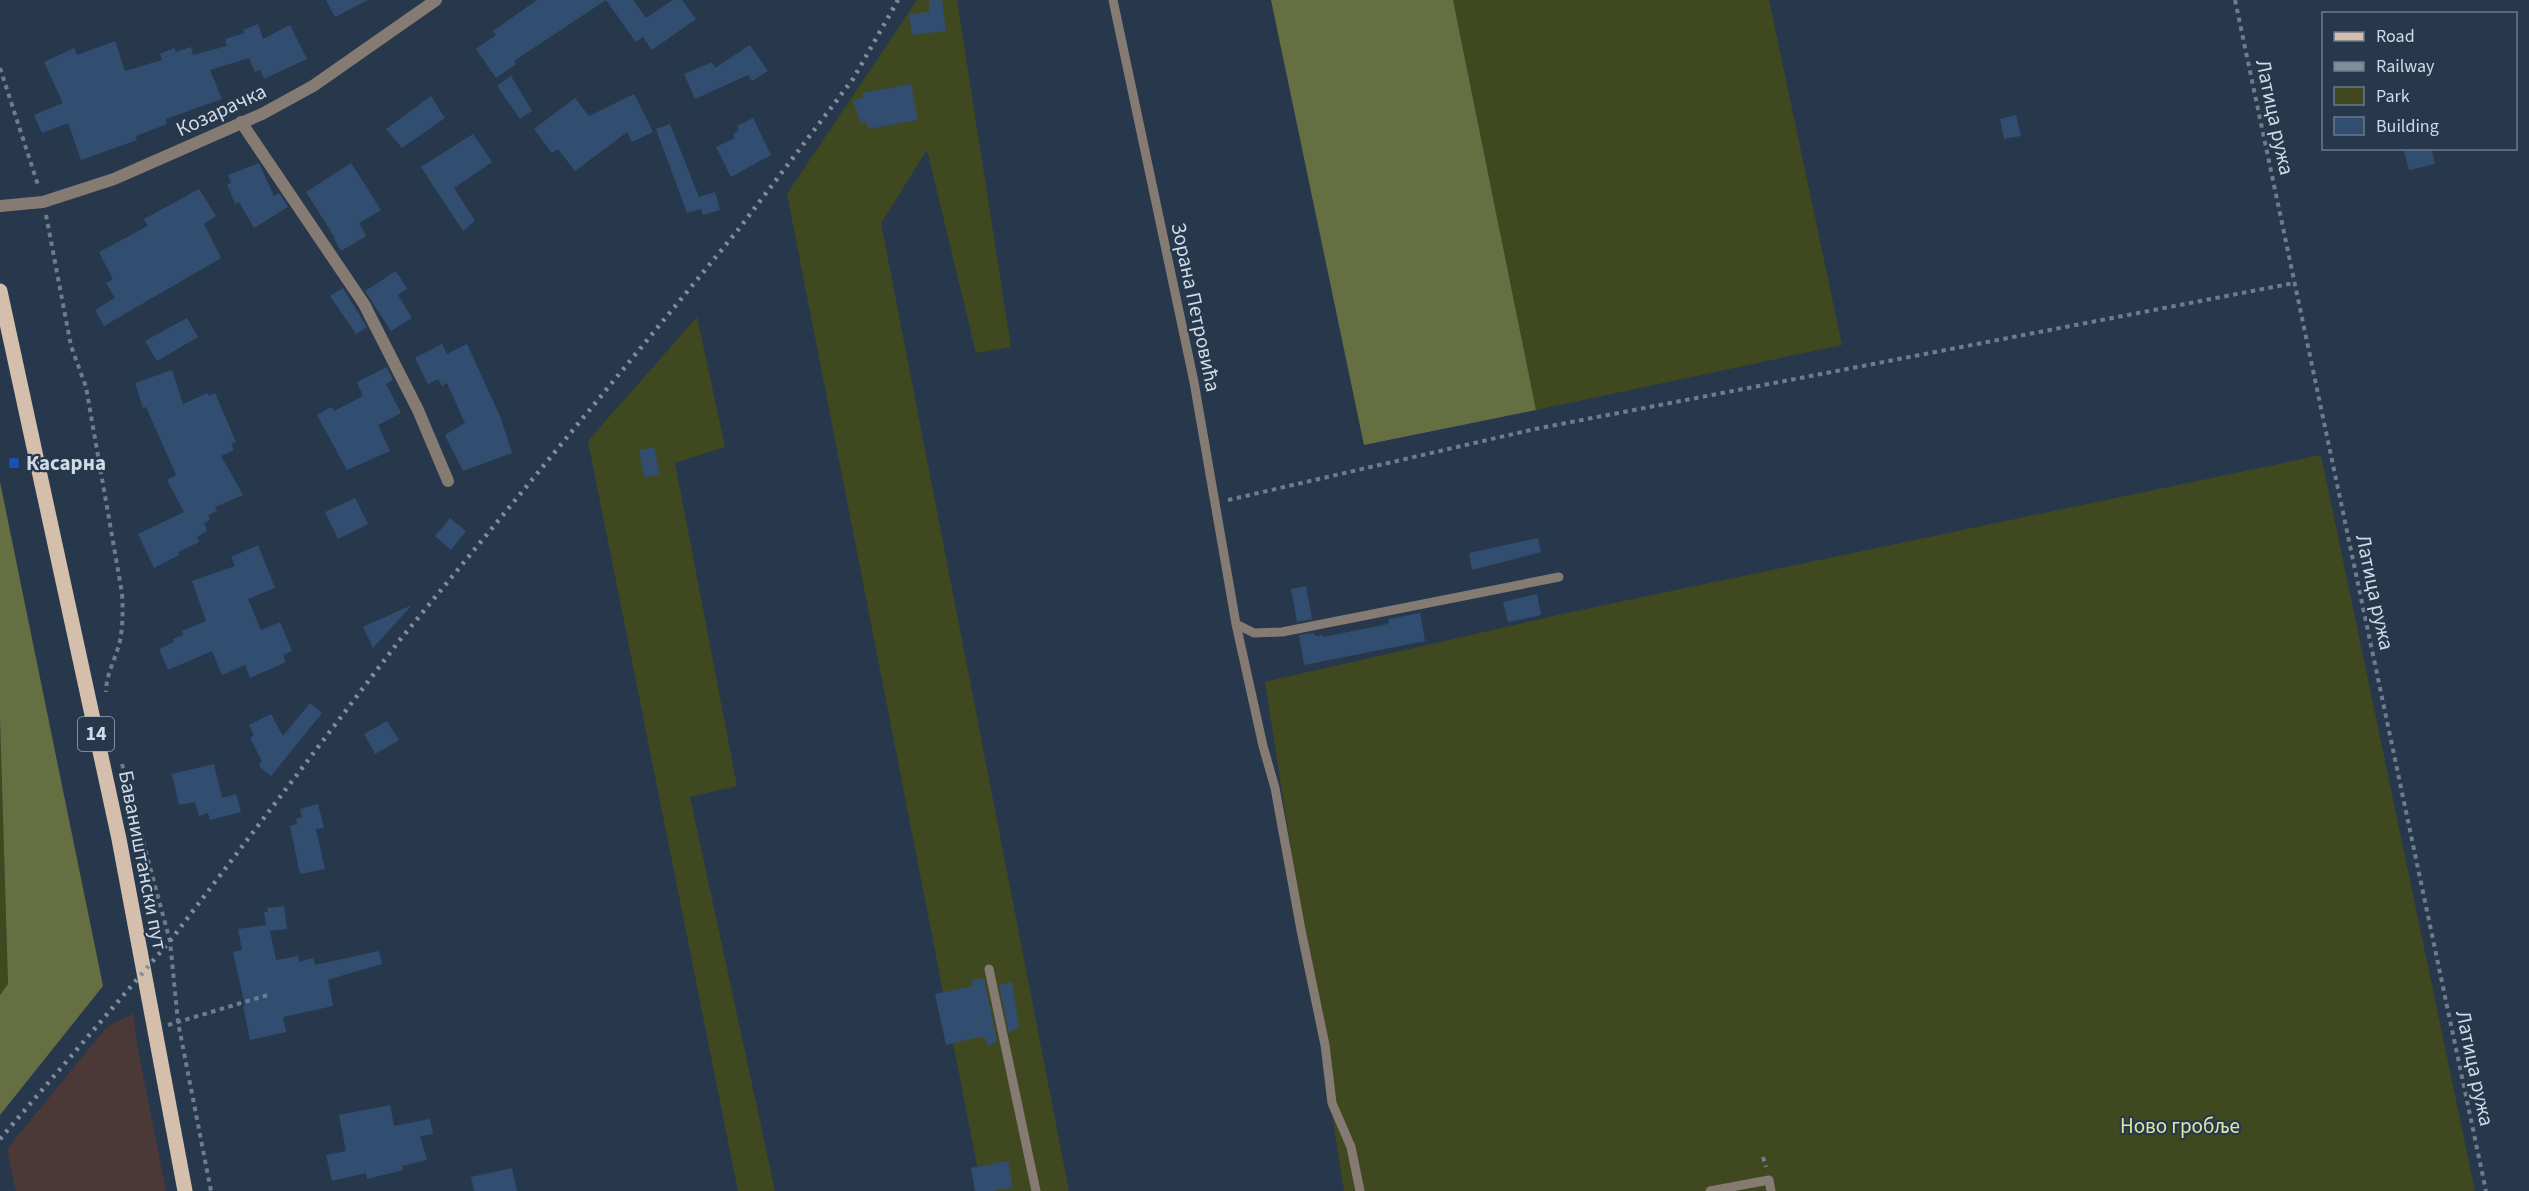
<svg xmlns="http://www.w3.org/2000/svg" width="2529" height="1191" viewBox="0 0 2529 1191" font-family="'Source Sans 3',sans-serif">
  <style>
    .industrial { fill: #4d3838 }
    .green { fill: #404820 }
    .forest { fill: #666f41 }
    .building { fill: #314e70 }
    .lines { fill: none; stroke-linecap: round; stroke-linejoin: round }
    .path { stroke: #6f7c8d; stroke-width: 4; stroke-dasharray: 4.5 4.5; stroke-linecap: butt }
    .service { stroke: #857b72; stroke-width: 9 }
    .minor { stroke: #857b72; stroke-width: 12 }
    .primary { stroke: #d4beac; stroke-width: 15 }
    .rail { stroke: #808d9d; stroke-width: 4.5; stroke-dasharray: 3 6; stroke-linecap: butt }
    .transit-dot { fill: #1a4fb4; stroke: #28384c; stroke-width: 2 }
    .labels { text-anchor: middle; dominant-baseline: central; stroke-width: 4.5; stroke-linejoin: round; paint-order: stroke }
    .shield { fill: #28384c; stroke: #9ea9b8; stroke-width: 1.5 }
    .shield-label { font-size: 20px; font-weight: bold; fill: #d0dae7 }
    .street-label { font-size: 21px; fill: #d0dae7; stroke: #28384c }
    .poi-label { font-size: 21px; font-weight: bold; fill: #d0dae7; stroke: #28384c; text-anchor: start }
    .park-label { font-size: 21px; fill: #dae99f; stroke: #28384c }
  </style>
  <rect width="100%" height="100%" fill="#28384c"/>
  <path class="industrial" d="M133,1014L137,1045L166,1191H16L7,1149L107,1027Z"/>
  <path class="green" d="M917,0H957L1011,347L976,353L927,150L881,223L1069,1191H982L787,194Z
    M1453,0H1769L1842,345L1536,410Z
    M697,317L725,447L675,463L737,786L690,797L775,1191H738L588,441Z
    M2321,455L2475,1191H1344L1265,682L1576,611Z
    M0,718L8,984L0,995Z"/>
  <path class="forest" d="M1271,0H1453L1536,410L1364,445Z
    M0,482L103,986L0,1115V995L8,984L0,718Z"/>
  <path class="building" d="M326,0H368L335,17Z
    M537,0H606L514,61L516,64L496,78L476,49L496,35L493,31Z
    M606,0H633L646,18L673,0H682L696,19L652,50L643,37L636,42Z
    M929,0H942L946,31L912,35L909,14L929,12Z
    M258,24L263,39L290,25L307,59L264,79L260,70L255,72L249,58L210,70L222,99L166,119L167,124L136,136L137,140L81,160L68,123L42,133L34,115L63,103L44,62L74,48L77,55L115,41L125,71L162,60L160,54L174,48L176,52L191,47L193,55L227,46L225,39L245,33L243,30Z
    M750,45L768,71L752,81L748,75L695,99L684,74L712,62L715,68Z
    M511,76L532,111L520,119L497,86Z
    M911,84L918,120L868,129L866,122L861,124L853,101L864,97L863,93Z
    M634,94L653,132L632,142L627,132L575,171L558,149L552,153L534,129L575,98L589,116Z
    M431,96L445,118L402,148L386,129Z
    M2016,115L2021,136L2004,139L2000,119Z
    M753,118L771,155L731,177L716,147L735,138L733,134L739,130L737,126Z
    M670,124L699,197L715,192L720,210L703,215L701,209L687,213L656,129Z
    M473,134L492,162L454,188L475,221L463,231L421,167Z
    M2403,148H2431L2435,164L2409,170Z
    M259,163L274,196L279,193L288,207L254,228L239,202L235,204L227,184L231,183L228,175Z
    M351,163L381,210L359,223L366,236L341,251L334,239L335,238L306,192Z
    M199,189L216,216L204,224L221,258L104,326L95,310L115,298L106,283L113,279L99,252L148,226L144,219Z
    M396,271L407,289L398,295L412,318L391,331L365,291Z
    M343,288L367,327L356,334L330,296Z
    M187,318L198,337L157,361L145,341Z
    M442,344L447,354L467,344L500,416L512,453L463,471L445,435L465,423L447,383L442,386L438,379L428,384L415,358Z
    M387,367L393,380L386,384L401,413L378,425L390,451L347,470L317,415L331,407L334,411L363,396L357,382Z
    M172,370L183,404L208,393L209,396L215,393L236,442L231,444L234,450L221,456L243,495L215,507L217,511L208,515L210,520L204,523L207,531L197,537L199,542L178,552L179,555L154,568L138,534L184,512L167,480L176,475L146,407L143,408L135,383Z
    M654,447L660,474L644,477L639,450Z
    M355,498L368,524L338,539L325,512Z
    M450,518L466,531L451,550L435,536Z
    M1538,538L1541,552L1472,570L1469,553Z
    M258,545L275,588L248,599L261,630L280,622L292,651L283,655L286,662L250,678L245,665L222,675L212,651L168,670L159,649L174,642L173,639L183,635L182,631L206,621L192,581L235,566L231,557Z
    M1306,586L1312,619L1297,622L1291,589Z
    M1537,594L1541,615L1508,622L1503,602Z
    M412,605L373,648L363,627Z
    M1420,613L1425,641L1304,665L1299,635L1314,633L1315,636L1323,635V637L1388,624L1389,619Z
    M310,703L322,713L271,776L259,766L262,761L250,738L254,735L249,725L271,714L283,736Z
    M387,721L399,740L375,754L364,734Z
    M214,764L222,798L236,794L241,812L210,820L208,813L199,816L195,802L179,805L172,774Z
    M318,804L324,828L316,829L325,869L300,874L290,826L297,824L296,819L302,817L300,809Z
    M284,906L287,929L270,931L276,960L298,956L299,962L313,958L315,965L379,951L382,964L330,979L328,980L333,1006L283,1017L286,1032L250,1040L243,1006H245L233,952L242,950L238,929L266,925L264,912H268L267,908Z
    M984,978L997,1041L989,1046L983,1036L946,1045L935,994L973,986L972,980Z
    M1012,982L1019,1026L1009,1033L999,985Z
    M390,1105L394,1126L430,1119L433,1134L420,1136L427,1160L402,1166L403,1170L367,1179L366,1173L332,1181L326,1155L346,1151L339,1115Z
    M1008,1161L1013,1187L993,1191H975L971,1168Z
    M512,1168L517,1191H474L471,1177Z"/>
  <g class="lines">
    <path class="path" d="M2235,0L2486,1191
      M0,68L39,188
      M46,215L71,346L86,387L122,593C123,610 123,625 120,641C116,658 106,674 106,692
      M1228,500L1535,429L2294,283
      M122,764L170,941L178,1022L211,1191
      M168,1025L271,994
      M1763,1157L1766,1167"/>
    <path class="service" d="M1113,0L1194,382L1236,624L1263,746L1275,788L1301,930L1325,1045L1332,1103L1351,1147L1360,1191
      M1236,624L1254,633L1282,632L1559,577
      M989,969L1036,1191
      M1710,1191L1769,1180L1771,1191"/>
    <path class="minor" d="M241,122L364,304L418,410L448,481
      M0,206L43,202L114,179L262,114L313,86L436,0"/>
    <path class="primary" d="M0,291L119,839L185,1191"/>
    <path class="rail" d="M0,1139L170,941L399,641L738,230L853,79L898,0"/>
  </g>
  <rect class="transit-dot" x="8" y="457" width="12" height="12" rx="3"/>
  <g class="labels">
    <rect class="shield" x="78" y="717" width="36" height="34" rx="4.5"/>
    <g class="shield-label">
      <text x="96" y="734">14</text>
    </g>
    <g class="street-label">
      <text transform="translate(221 110) rotate(-25)">Козарачка</text>
      <text transform="translate(2275 117) rotate(78)">Латица ружа</text>
      <text transform="translate(1196 307) rotate(78)">Зорана Петровића</text>
      <text transform="translate(2375 592) rotate(78)">Латица ружа</text>
      <text transform="translate(143 860) rotate(79)">Баваништански пут</text>
      <text transform="translate(2475 1068) rotate(78)">Латица ружа</text>
    </g>
    <g class="poi-label">
      <text x="26" y="463">Касарна</text>
    </g>
    <g class="park-label">
      <text x="2180" y="1126">Ново гробље</text>
    </g>
  </g>
  <rect x="2322" y="12" width="195" height="138" fill="#28384c" stroke="#6b798a" stroke-width="1.5"/>
  <rect x="2334" y="32" width="30" height="9" fill="#d4beac" stroke="#6b798a" stroke-width="1.5"/>
  <text x="2376" y="42" font-size="18" fill="#d0dae7">Road</text>
  <rect x="2334" y="62" width="30" height="9" fill="#808d9d" stroke="#6b798a" stroke-width="1.5"/>
  <text x="2376" y="72" font-size="18" fill="#d0dae7">Railway</text>
  <rect x="2334" y="87" width="30" height="18" fill="#404820" stroke="#6b798a" stroke-width="1.5"/>
  <text x="2376" y="102" font-size="18" fill="#d0dae7">Park</text>
  <rect x="2334" y="117" width="30" height="18" fill="#314e70" stroke="#6b798a" stroke-width="1.5"/>
  <text x="2376" y="132" font-size="18" fill="#d0dae7">Building</text>
</svg>
